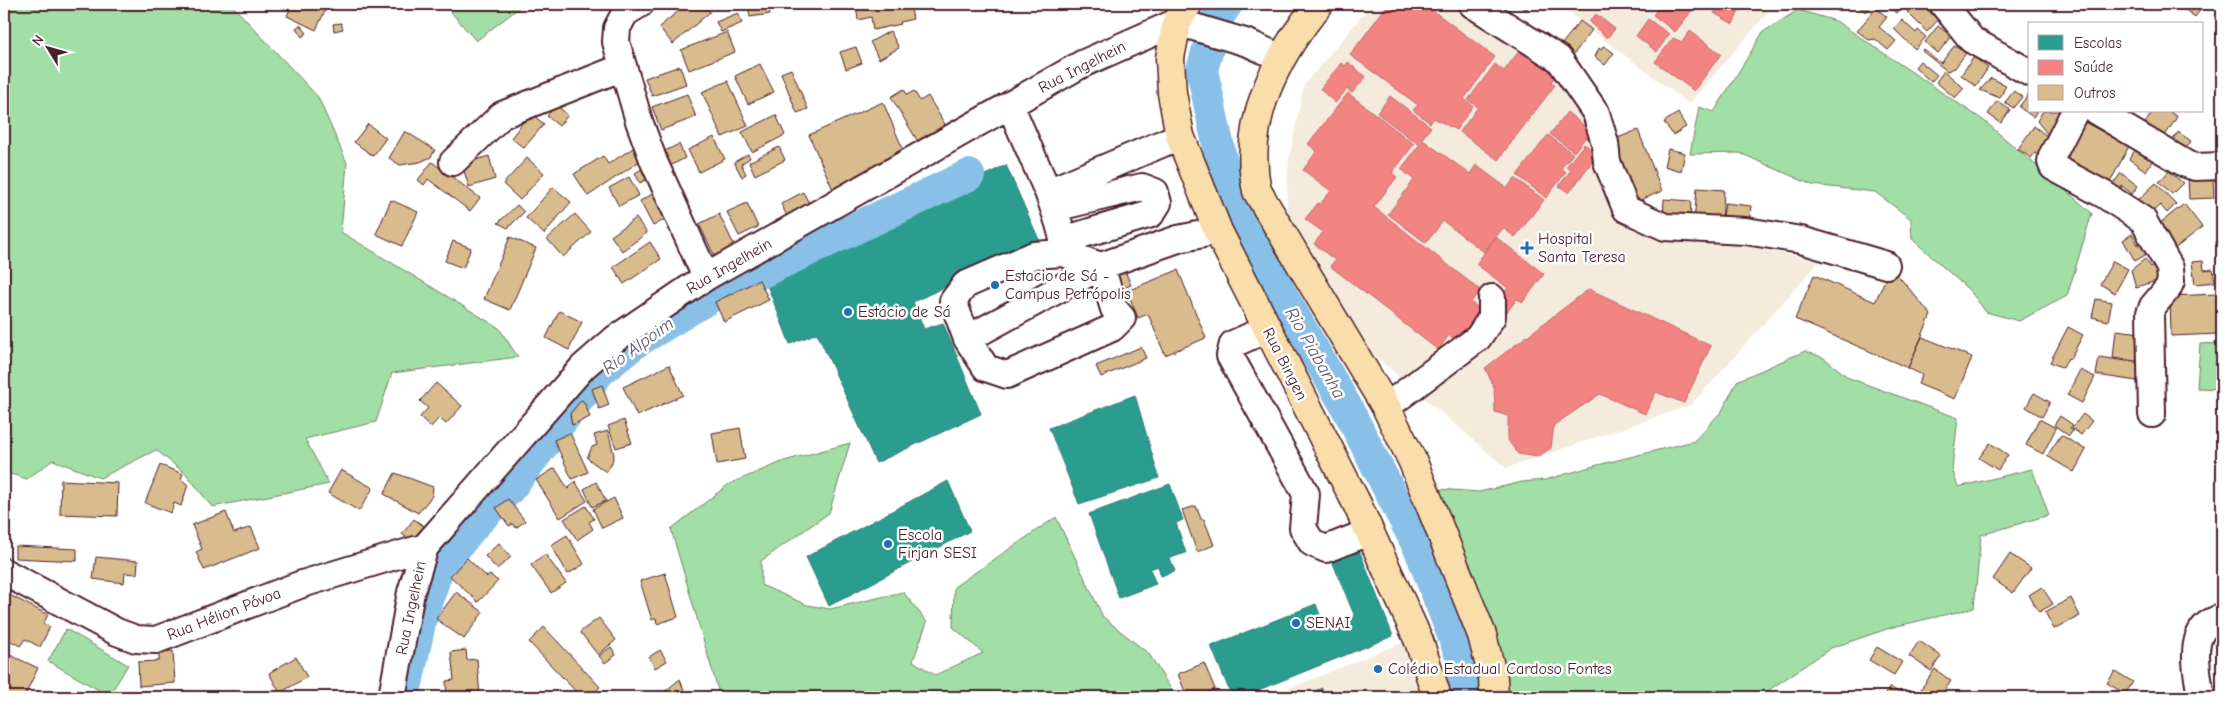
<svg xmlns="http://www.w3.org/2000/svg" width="2226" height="701" viewBox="0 0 2226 701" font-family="'Comic Neue',sans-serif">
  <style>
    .built { fill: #f4ebdd }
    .green { fill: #a2dfa6; stroke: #767f68 }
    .schools { fill: #2a9d8f; stroke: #347771 }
    .health { fill: #f28482; stroke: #c06668 }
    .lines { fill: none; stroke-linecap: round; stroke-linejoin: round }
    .river { stroke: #89c0e7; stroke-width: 32 }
    .building { fill: #d9bc8d; stroke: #4a1f2b }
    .minor-casing { stroke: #4a1f2b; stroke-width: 30 }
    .major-casing { stroke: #4a1f2b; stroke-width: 31 }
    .minor { stroke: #fff; stroke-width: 26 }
    .major { stroke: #f9deab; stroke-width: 28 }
    .poi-dot { fill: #1f6fb2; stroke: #fff; stroke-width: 2 }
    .labels { text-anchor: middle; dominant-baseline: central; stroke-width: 5; stroke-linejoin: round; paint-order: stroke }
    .street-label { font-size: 16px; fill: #4a1f2b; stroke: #fff }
    .poi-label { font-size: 16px; fill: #4a1f2b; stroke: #fff; text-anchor: start }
    .water-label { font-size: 18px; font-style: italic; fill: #60576d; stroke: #fff }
  </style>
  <rect width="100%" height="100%" fill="#fff"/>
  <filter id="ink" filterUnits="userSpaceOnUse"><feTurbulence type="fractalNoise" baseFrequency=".02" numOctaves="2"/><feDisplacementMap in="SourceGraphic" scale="10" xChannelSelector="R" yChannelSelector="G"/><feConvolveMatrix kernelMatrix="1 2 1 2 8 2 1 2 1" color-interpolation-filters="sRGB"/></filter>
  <g filter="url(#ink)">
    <path class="built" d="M1372,4H1449L1555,62L1597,125L1620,199L1691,235L1820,261L1691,405L1506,468L1362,345L1286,229L1288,165L1304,85Z
      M1566,4H1775L1689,104L1573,16Z
      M1409,640L1427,697H1275V694Z"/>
    <path class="green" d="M4,4H231L318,97L347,163L341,232L499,328L518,357L392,373L376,422L305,439L329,484L212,507L187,475L156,450L100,478L53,460L27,479L4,472Z
      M444,4H524L476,41Z
      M1798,10L1836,21L1983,120L2092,213L2067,296L2019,321L1986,312L1970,291L1912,239L1911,219L1875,192L1812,185L1740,153L1690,154L1699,107L1714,112L1763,32Z
      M2222,343V389L2197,388L2200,344Z
      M1805,351L1824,358L1849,378L1958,418L1952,469L1958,487L2032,469L2049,515L1981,535L1974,608L1893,627L1831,648L1760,696L1507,697L1505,667L1439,489L1479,492L1522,482L1545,480L1594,466L1694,441L1722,411L1737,381Z
      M850,443L829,513L761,561V585L807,605L830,609L903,592L927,622L913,661L935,675L983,653L953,627L954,587L1056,517L1103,617L1149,654L1176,697H720L671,529L729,484L784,461Z
      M66,629L128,665L109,696L48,661Z"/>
    <path class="schools" d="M1006,165L1040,242L913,302L924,329L943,323L981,414L876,463L817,333L790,344L765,280Z
      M1135,395L1159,478L1079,504L1049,428Z
      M948,481L970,531L829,606L806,557Z
      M1170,484L1183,520L1176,523L1186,553L1170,558L1175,571L1161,576L1158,566L1150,569L1156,584L1119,598L1089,514Z
      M1359,550L1393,636L1241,697H1232L1211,646L1316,604L1325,629L1355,617L1332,561Z
      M1322,688L1323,697H1300Z"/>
    <path class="health" d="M1388,4H1424L1495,57L1464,99L1473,106L1456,130L1434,118L1430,123L1413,110L1418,105L1350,55Z
      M1661,4H1697L1675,32L1653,15Z
      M1720,4H1733L1731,7L1739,11L1733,24L1714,13Z
      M1596,14L1615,29L1607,38L1589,22Z
      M1648,19L1669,34L1657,52L1636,36Z
      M1690,31L1721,54L1694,91L1655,62L1673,38L1682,42Z
      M1522,47L1557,74L1551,82L1555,85L1498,160L1460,132L1478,107L1468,100L1495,64L1504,71Z
      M1348,62L1366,77L1352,93L1347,89L1335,103L1320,89L1341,63L1345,66Z
      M1348,93L1414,144L1392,173L1397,177L1374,207L1480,290L1471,302L1482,311L1458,342L1449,335L1438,350L1330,266L1335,260L1314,244L1323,232L1305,219L1318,203L1320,204L1331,191L1303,170L1317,151L1308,144Z
      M1390,96L1431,127L1418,144L1377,113Z
      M1567,112L1593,133L1588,139L1586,137L1574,152L1550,134Z
      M1548,135L1573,154L1561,168L1566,172L1546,198L1517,175Z
      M1423,140L1470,174L1476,165L1507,188L1515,178L1544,200L1515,237L1503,228L1484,252L1443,221L1426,243L1388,214L1414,180L1401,169Z
      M1584,144L1598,154L1569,193L1559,186L1571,170L1566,167Z
      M1496,237L1544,274L1523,302L1517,299L1507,312L1496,303L1508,288L1476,264Z
      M1589,289L1711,346L1684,403L1656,392L1645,414L1600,394L1554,425L1551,448L1537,457L1518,454L1508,440V416L1495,412L1494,387L1485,368Z"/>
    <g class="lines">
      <path class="river" d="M1227,4L1216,20L1202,70L1223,167L1280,292L1346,406L1420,550L1461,656L1465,697
        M404,697L420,623L437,571L472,527L510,488L600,371L636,342L717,293L969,175"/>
    </g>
    <path class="building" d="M298,4H328L316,30L287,16L291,7L296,9Z
      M687,4H703L710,12L673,44L659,27Z
      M724,4H736L730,10Z
      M748,4H768L770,14L750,17Z
      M856,4H910L913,19L900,22L901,24L873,30L871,17L858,20Z
      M1518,4H1532L1526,10Z
      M1829,4H1845L1839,12Z
      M1856,4H1873L1866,12Z
      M1885,4H1903L1896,13Z
      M1915,4H1921L1938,20L1927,32L1907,12Z
      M2177,4H2205L2195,17Z
      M1876,8L1887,17L1879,27L1896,41L1888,50L1875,39L1869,40L1857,31Z
      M738,13L742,23L721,32L716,22Z
      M1902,20L1916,33L1918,30L1926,37L1915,49L1894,29Z
      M1580,21L1592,30L1570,59L1558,49Z
      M341,23L343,29L334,31L333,24Z
      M300,25L307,33L302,37L296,28Z
      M1938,26L1951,36L1938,53L1925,42Z
      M890,31L899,48L879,59L870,42Z
      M727,32L735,52L689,70L681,50Z
      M1955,45L1966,53L1955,68L1947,71L1922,51L1923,49L1941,63Z
      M1604,46L1614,53L1605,65L1595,57L1599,48L1601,50Z
      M856,47L862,63L846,69L840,52Z
      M1974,57L1988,68L1976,86L1961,75Z
      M1920,61L1937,75L1931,82L1915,67Z
      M760,64L774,92L748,104L735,76Z
      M680,66L686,84L652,96L645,78Z
      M791,69L808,109L797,113L781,73Z
      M1944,71L1964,88L1955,98L1936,82Z
      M1991,78L2006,85L2000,98L1980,90Z
      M728,81L748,126L722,137L702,92Z
      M904,89L907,95L914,91L920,101L928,96L946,126L931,135L923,150L891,97Z
      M2014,91L2022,97L2013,108L2005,102Z
      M2030,92V111H2037L2033,117L2019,107Z
      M687,94L696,117L661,130L652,107Z
      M1997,101L2010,110L2001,123L1988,114Z
      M883,102L907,159L834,192L809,135Z
      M556,105L568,115L559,126L547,116Z
      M2043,111H2068L2048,135L2037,121Z
      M2153,111H2169L2177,117L2163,139L2143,126Z
      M530,113L544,124L524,148L511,138Z
      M1678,113L1686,127L1673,135L1664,122Z
      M776,115L785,135L752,152L742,132Z
      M2077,118L2129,146L2108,186L2056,159Z
      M368,124L386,138L373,156L354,142Z
      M2034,126L2052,140L2040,156L2035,153L2031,158L2018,149Z
      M1638,130L1662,191L1636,202L1605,143Z
      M405,131L435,150L431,157L420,162L400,165L389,158Z
      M2178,132L2191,141L2182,155L2169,146Z
      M714,137L725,159L699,172L688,150Z
      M679,144L685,158L670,166L663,152Z
      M638,145L646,157L588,196L574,174L603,156L608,164Z
      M2138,146L2155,157L2146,171L2129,159Z
      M779,147L785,160L755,175L749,162Z
      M1668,149L1685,153L1681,171L1664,166Z
      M748,154L750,158L741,164L746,174L742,177L734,162Z
      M489,156L495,179L469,187L462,164Z
      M527,158L544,173L520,200L503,184Z
      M432,162L480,198L470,211L428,179L424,185L418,180Z
      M647,166L652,176L640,183L635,173Z
      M2169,171L2183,183L2172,194L2159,182Z
      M2121,173L2138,186L2132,194L2122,186L2114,196L2108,191Z
      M2213,176L2214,198L2189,199L2188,178Z
      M629,177L639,195L619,206L609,188Z
      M2156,183L2176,204L2167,213L2160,205L2151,213L2138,200Z
      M553,187L571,202L544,234L526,218Z
      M1697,188L1724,190L1722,223L1694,222Z
      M658,191L671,216L653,226L640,201Z
      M803,192L814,212L791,224L781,204Z
      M1664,199L1691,201L1690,221L1663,219Z
      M391,200L418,212L402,246L376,234Z
      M747,203L758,227L739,236L727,212Z
      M1725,203L1751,206L1749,227L1722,223Z
      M2184,204L2202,227L2172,251L2154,228Z
      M517,205L524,212L508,228L498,223Z
      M575,214L591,232L563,257L547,239Z
      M719,214L736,249L716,259L699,224Z
      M636,218L647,233L622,251L611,236Z
      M2132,234L2139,246L2146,241L2152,251L2135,261L2123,240Z
      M510,237L536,248L510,310L484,299Z
      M453,241L471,248L463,268L445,261Z
      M650,242L661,259L624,284L613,267Z
      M2222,252V270L2216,255Z
      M2145,259L2151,267L2157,269L2160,280L2136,287L2131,270Z
      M2113,261L2128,269L2115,293L2100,284Z
      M2203,261L2204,270L2213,269L2215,282L2195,284L2192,262Z
      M1122,264L1131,285L1116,291L1107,270Z
      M1891,267L1931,315L1908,368L1795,319L1814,275L1875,302Z
      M1178,270L1206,338L1165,355L1148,314L1138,318L1127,291Z
      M759,280L769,300L724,322L715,302Z
      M2217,294L2218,334L2171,336L2170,296Z
      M2096,299L2112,302L2108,321L2092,317Z
      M559,311L582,322L569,350L546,338Z
      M2068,327L2083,335L2070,359L2068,358L2063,368L2050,362Z
      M2116,330L2141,333L2136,361L2113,358Z
      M1922,337L1972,357L1955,399L1918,384L1922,375L1908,368Z
      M1141,347L1146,358L1101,377L1096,366Z
      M2099,357L2140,363L2137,381L2096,375Z
      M669,365L683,395L637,416L623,387Z
      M2080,370L2095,377L2082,403L2067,395Z
      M436,383L462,406L446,424L439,418L431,427L420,417L428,408L420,401Z
      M602,385L609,405L599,409L592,389Z
      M2034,393L2050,402L2042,417L2026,407Z
      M581,400L584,402L590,417L572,425L570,414Z
      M2083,414L2092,421L2081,435L2072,428Z
      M2060,416L2073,425L2070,428L2073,430L2069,436L2054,425Z
      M2039,419L2056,428L2043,454L2026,445Z
      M624,420L632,443L616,448L608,426Z
      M740,428L745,459L717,464L712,433Z
      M608,431L614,455L611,465L606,472L587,458L592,447L597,445L594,435Z
      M570,433L588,472L572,479L554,440Z
      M2061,435L2086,450L2074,472L2047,456Z
      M1990,443L2008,455L1998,470L1979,458Z
      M160,465L183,474L181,479L188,485L181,506L174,503L171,513L145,503Z
      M555,468L568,489L575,481L587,501L560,518L536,480Z
      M341,470L373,488L359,511L328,493Z
      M395,473L433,487L432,496L418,513L384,494Z
      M61,480L118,483L117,516L60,514Z
      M596,482L606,501L592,507L584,489Z
      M614,498L623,518L602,528L593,509Z
      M508,499L525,521L516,528L513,524L509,526L496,508Z
      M586,506L594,519L589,522L593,529L577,540L564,519Z
      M1196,506L1201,519H1204L1214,545L1197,552L1182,510Z
      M226,512L234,533L251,527L260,548L204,570L196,552L202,549L192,525Z
      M414,519L425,527L413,542L402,534Z
      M567,535L584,564L568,574L551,545Z
      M499,543L511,557L497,569L485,556Z
      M15,546L77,549V561L15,558Z
      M545,554L566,583L551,593L531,565Z
      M2010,554L2031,568L2013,593L1993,579Z
      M96,557L138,561L137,574L125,573L124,583L93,579Z
      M467,558L487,577L490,575L498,581L478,602L450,576Z
      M665,573L678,617L657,624L656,618L652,620L640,581Z
      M2042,587L2053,604L2039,612L2029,595Z
      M4,592L48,615L43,624L50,627L40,647L25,639L20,646L4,637Z
      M456,592L483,612L464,639L436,619Z
      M2071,598L2080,616L2054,629L2045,612Z
      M599,618L616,640L598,655L580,632Z
      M544,627L600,687L589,697H581L529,642Z
      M1919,641L1941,656L1931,671L1909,656Z
      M611,647L616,655L605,663L599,656Z
      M1877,647L1902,662L1894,675L1869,660Z
      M466,650L467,660L477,659L480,697H447L446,681L454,680L451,652Z
      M660,650L667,661L655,668L649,657Z
      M173,651L175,683L139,686L138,662L159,661V652Z
      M10,655L38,668L24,697H4V668Z
      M296,657L307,677L280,693L269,673Z
      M1204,663L1215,689L1196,697H1187L1178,674Z
      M1935,669L1951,681L1940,697H1932L1921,689Z
      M2115,671L2133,682L2125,694L2107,683Z
      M680,679L686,697H658Z
      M1890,687L1903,695L1902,697H1883Z"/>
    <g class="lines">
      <defs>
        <path id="minor" d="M640,4L625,13L617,28L616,42L639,121L654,162L706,277
          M1472,4L1559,59L1596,113L1605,143L1607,162L1626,209L1665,227L1746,231L1801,240L1886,265
          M1943,4L1972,40L2030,73
          M1010,105L1048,192
          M2075,111L2052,156L2051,162L2053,167L2103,194L2143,220L2170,268L2171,281L2168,288L2153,306L2150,313L2152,414
          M2096,111L2186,164L2195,167L2222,166
          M453,162L502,115L623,67
          M1054,208L1142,187L1155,192L1158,203L1151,214L1063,240C1060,223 1054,209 1048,192L1180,136
          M1063,253L1101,266L1114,309L1122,318L1112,328L1007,375L986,368L967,339L953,301L965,285L1034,255Z
          M1267,329L1233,344L1230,356L1306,494L1303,528L1312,543L1326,549L1369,532
          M967,339L1101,266L1178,239L1218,231
          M1386,407L1478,338L1492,317V298
          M4,572L117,632L136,639L156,640L302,584L425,547
          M392,697L411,592L425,547L583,367L615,339L706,277L1082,64L1177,22L1248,43L1281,58
          M2201,697C2197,670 2185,626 2222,618"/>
        <path id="major" d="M1188,4L1177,22L1170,58L1172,93L1180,136L1218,231L1357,504L1419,641L1437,697
          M1319,4C1276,56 1242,122 1257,191L1386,407L1413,462L1482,635L1493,678L1494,697"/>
      </defs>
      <use href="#minor" class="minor-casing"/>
      <use href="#major" class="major-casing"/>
      <use href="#minor" class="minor"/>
      <use href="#major" class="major"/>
    </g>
  </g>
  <g class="poi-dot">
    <path d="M1524.5 240.5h5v5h5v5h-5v5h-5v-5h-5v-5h5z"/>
    <circle cx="995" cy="285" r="5"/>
    <circle cx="848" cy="312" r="5"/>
    <circle cx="888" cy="544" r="5"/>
    <circle cx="1296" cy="623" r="5"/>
    <circle cx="1378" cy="669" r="5"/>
  </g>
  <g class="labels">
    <g class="street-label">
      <text transform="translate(1082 67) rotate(-27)">Rua Ingelhein</text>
      <text transform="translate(729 266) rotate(-30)">Rua Ingelhein</text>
      <text transform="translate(1285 364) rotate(63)">Rua Bingen</text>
      <text transform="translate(411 608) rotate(-78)">Rua Ingelhein</text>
      <text transform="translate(224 614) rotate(-21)">Rua Hélion Póvoa</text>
    </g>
    <g class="poi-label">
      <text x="1538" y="239">Hospital<tspan x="1538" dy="18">Santa Teresa</tspan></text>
      <text x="1005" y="276">Estacio de Sá -<tspan x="1005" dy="18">Campus Petrópolis</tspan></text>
      <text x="858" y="312">Estácio de Sá</text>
      <text x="898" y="535">Escola<tspan x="898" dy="18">Firjan SESI</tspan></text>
      <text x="1306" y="623">SENAI</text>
      <text x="1388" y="669">Colédio Estadual Cardoso Fontes</text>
    </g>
    <g class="water-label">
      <text transform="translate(638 346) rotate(-36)">Rio Alpoim</text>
      <text transform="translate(1315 353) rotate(60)">Rio Piabanha</text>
    </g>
  </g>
  <rect width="2226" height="701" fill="none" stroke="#fff" stroke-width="20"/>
  <rect x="10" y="10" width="2206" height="681" fill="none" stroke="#4a1f2b" stroke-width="2" filter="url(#ink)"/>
  <rect x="2028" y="22" width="175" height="90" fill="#ffffff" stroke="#b7a5aa"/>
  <rect x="2038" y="35" width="25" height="15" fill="#2a9d8f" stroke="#b7a5aa"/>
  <text x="2074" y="48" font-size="15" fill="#4a1f2b">Escolas</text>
  <rect x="2038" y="60" width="25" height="15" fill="#f28482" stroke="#b7a5aa"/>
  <text x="2074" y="72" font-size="15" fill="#4a1f2b">Saúde</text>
  <rect x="2038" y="85" width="25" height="15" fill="#d9bc8d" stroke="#b7a5aa"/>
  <text x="2074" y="98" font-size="15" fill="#4a1f2b">Outros</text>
  <g transform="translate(48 48) rotate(307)" stroke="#ffffff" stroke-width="4" paint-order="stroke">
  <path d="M0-4L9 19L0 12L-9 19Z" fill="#4a1f2b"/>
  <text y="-8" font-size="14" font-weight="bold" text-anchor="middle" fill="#4a1f2b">N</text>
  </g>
</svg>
